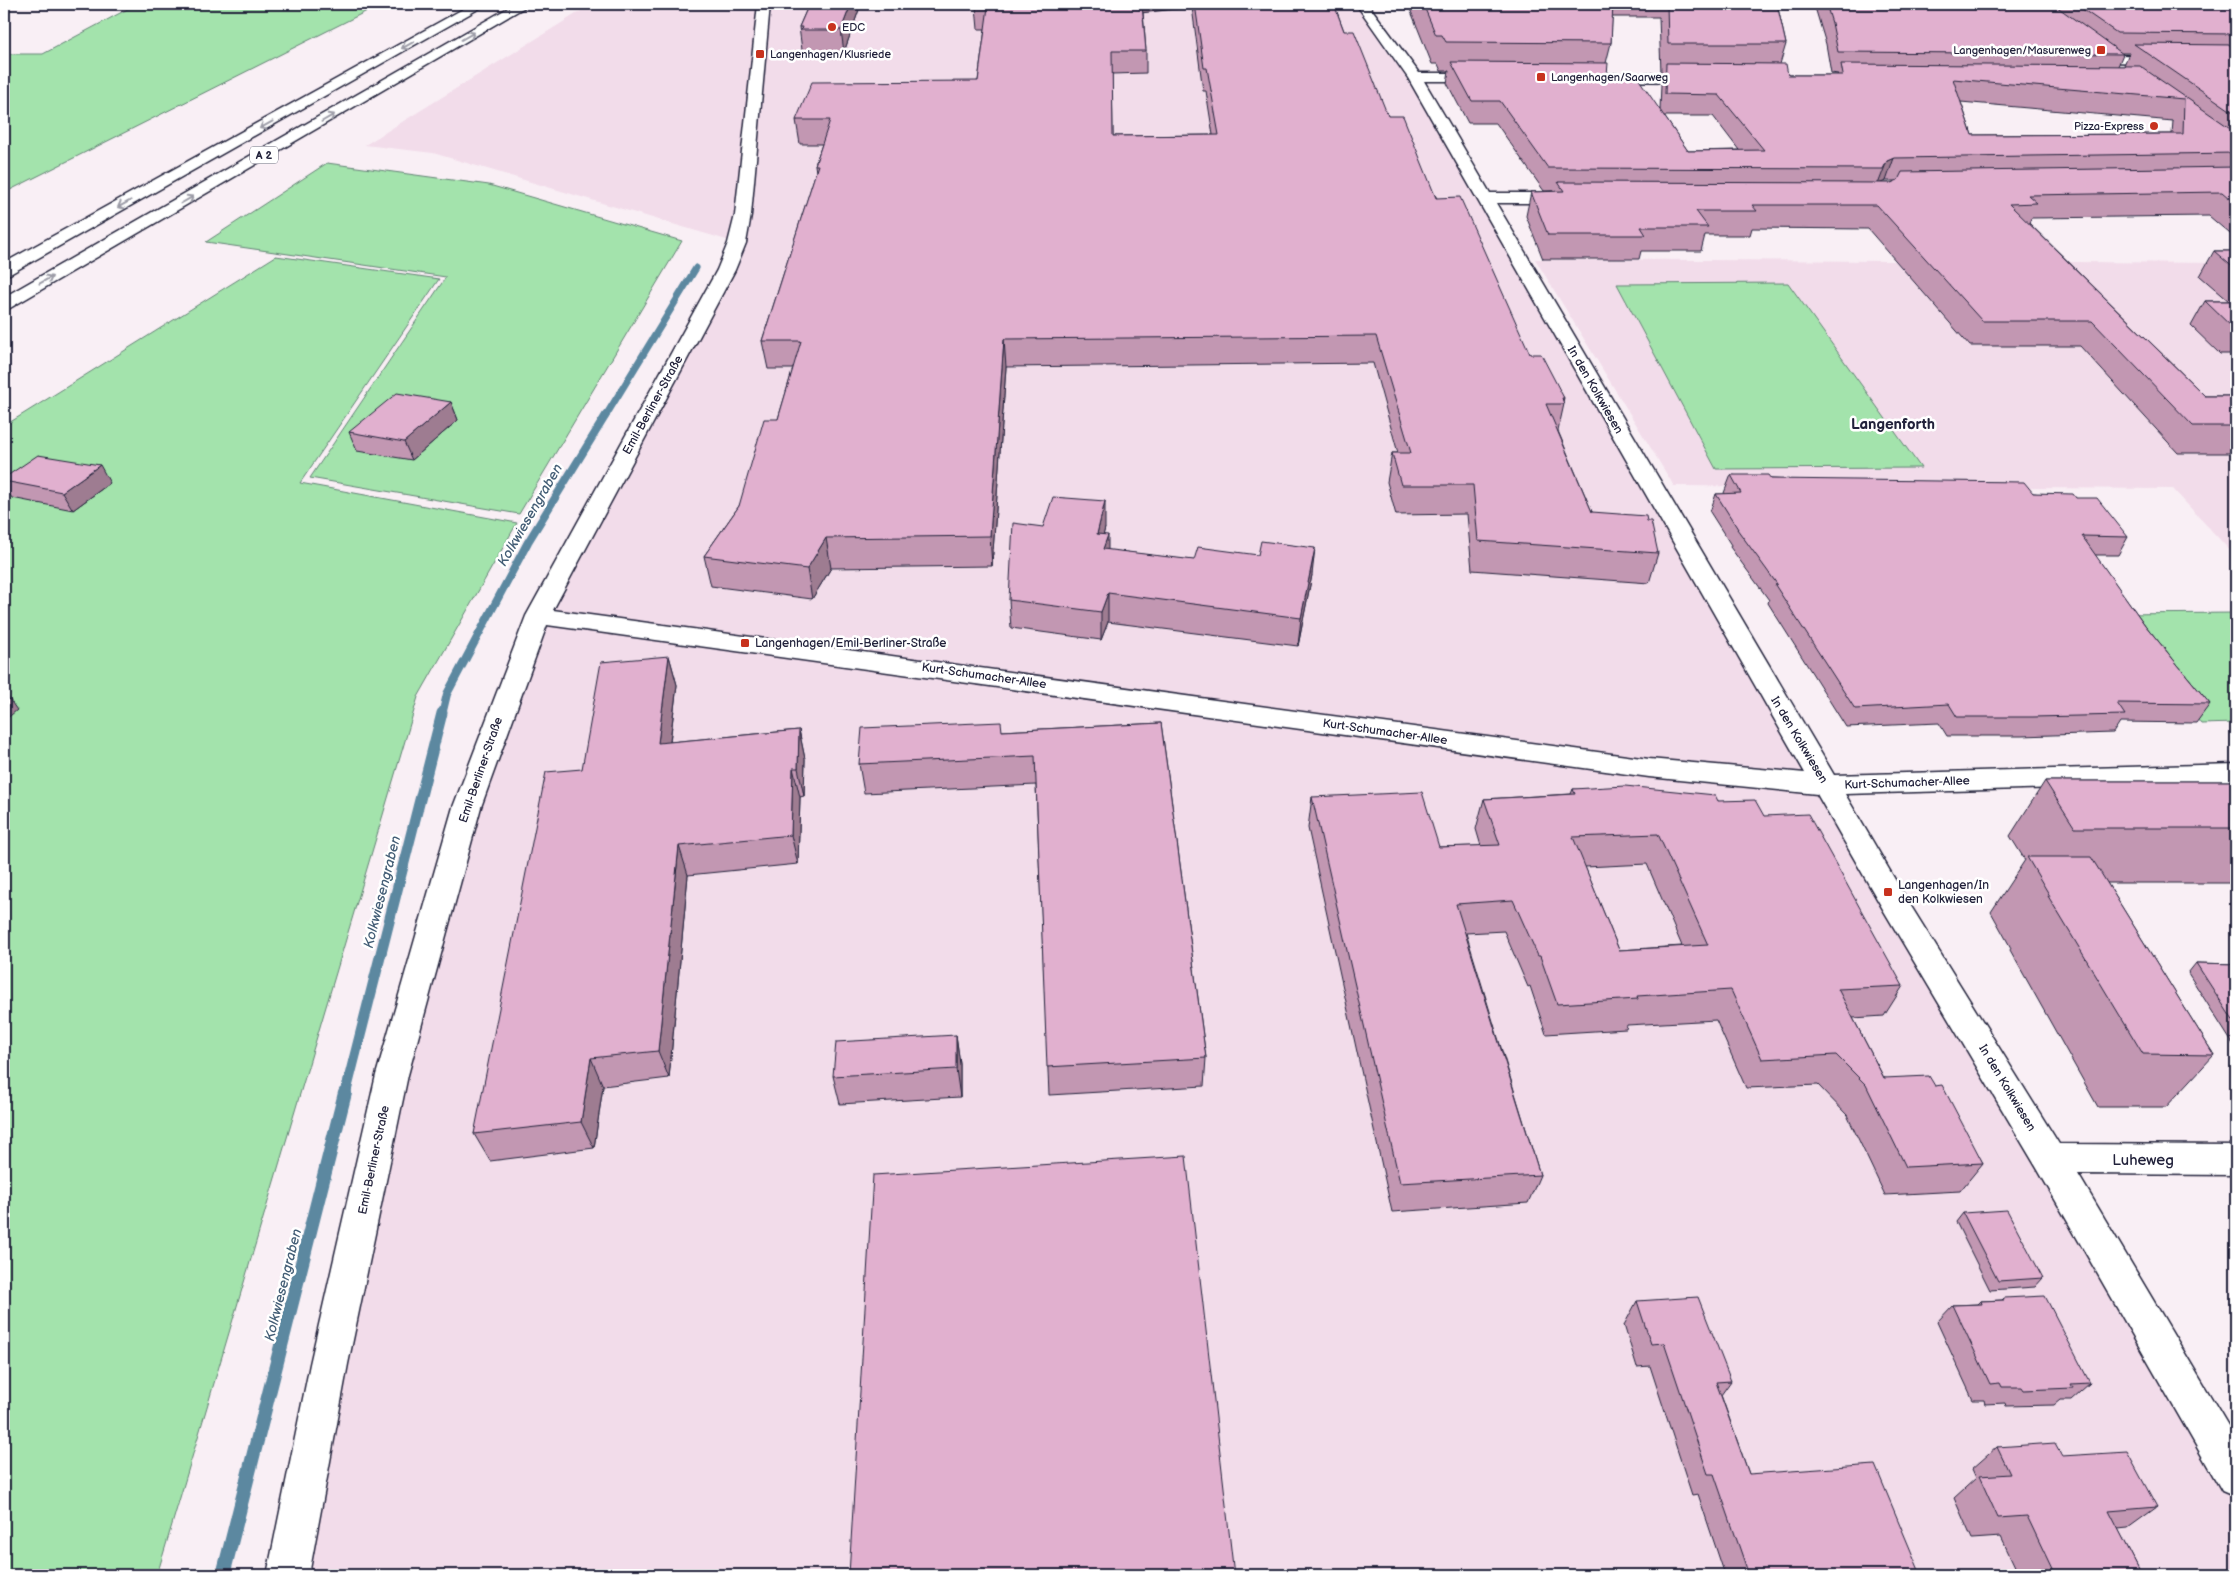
<svg xmlns="http://www.w3.org/2000/svg" width="2240" height="1579" viewBox="0 0 2240 1579" font-family="'Balsamiq Sans',sans-serif">
  <style>
    .built { fill: #f2dcea }
    .green { fill: #a3e3ac; stroke: #628274 }
    .lines { fill: none; stroke-linecap: round; stroke-linejoin: round }
    .stream-far3 { stroke: #5c88a0; stroke-width: 7 }
    .stream-far2 { stroke: #5c88a0; stroke-width: 8 }
    .stream-far1 { stroke: #5c88a0; stroke-width: 11 }
    .stream { stroke: #5c88a0; stroke-width: 14 }
    .street-casing { stroke: #22223b; stroke-width: 3 }
    .highway-casing { stroke: #22223b; stroke-width: 3 }
    .street { fill: #fff; fill-rule: evenodd }
    .highway { fill: #fff; fill-rule: evenodd }
    .wall { fill: #c297b2; stroke: #22223b; fill-rule: evenodd }
    .shaded-wall { fill: #9e7b91; stroke: #22223b }
    .building { fill: #e1b0cf; stroke: #22223b; fill-rule: evenodd }
    .oneway { stroke: #9c9ca7 }
    .poi-dot { fill: #c8321e; stroke: #fff; stroke-width: 2 }
    .labels { text-anchor: middle; dominant-baseline: central; stroke-width: 5; stroke-linejoin: round; paint-order: stroke }
    .far-poi-label { font-size: 11px; fill: #22223b; stroke: #fff; text-anchor: start }
    .shield { fill: #fff; stroke: #646476; stroke-width: 1 }
    .shield-label { font-size: 11px; font-weight: bold; fill: #22223b }
    .street-label { font-size: 12px; fill: #22223b; stroke: #fff }
    .poi-label { font-size: 12px; fill: #22223b; stroke: #fff; text-anchor: start }
    .water-label { font-size: 14px; font-style: italic; fill: #445e76; stroke: #fff }
    .far-district-label { font-size: 15px; font-weight: bold; fill: #22223b; stroke: #fff }
    .near-street-label { font-size: 15px; fill: #22223b; stroke: #fff }
  </style>
  <rect width="100%" height="100%" fill="#f9eff5"/>
  <filter id="ink" filterUnits="userSpaceOnUse"><feTurbulence type="fractalNoise" baseFrequency=".02" numOctaves="2"/><feDisplacementMap in="SourceGraphic" scale="10" xChannelSelector="R" yChannelSelector="G"/><feConvolveMatrix kernelMatrix="1 2 1 2 8 2 1 2 1" color-interpolation-filters="sRGB"/></filter>
  <g filter="url(#ink)">
    <path class="built" d="M592,4H1362L1415,77L2236,1477V1575H288L329,1364L519,664L737,243L433,153L365,145Z
      M1535,259L2236,263V557L2173,489L1674,486Z"/>
    <path class="green" d="M137,4H352L373,8L4,193V54H43Z
      M327,163L489,185L682,241L519,514L310,478L446,277L206,242Z
      M276,256L439,279L300,483L517,523L418,697L157,1575H4V426Z
      M1788,283L1921,468L1716,469L1617,284Z
      M2236,613V723L2201,724L2117,614Z"/>
    <g class="lines">
      <path class="stream-far3" d="M605,417L696,268"/>
      <path class="stream-far2" d="M442,715L447,694L528,542L606,415"/>
      <path class="stream-far1" d="M345,1095L442,713"/>
      <path class="stream" d="M223,1575L345,1093"/>
      <defs>
        <path id="street" d="M758,4H770L751,215L746,243L735,270L553,610L1649,759L1805,773L1408,78L1356,4H1368L1419,73H1486L1493,77L1486,81H1424L1490,193H1568L1576,198L1568,203H1496L1834,775L2236,764V783L1845,794L1904,895L2059,1144L2236,1145V1175L2078,1174L2236,1439V1497L2222,1491L2038,1170L1884,911L1817,794L1649,777L547,625L481,807L408,1075L348,1364L309,1575H267L310,1364L376,1075L453,807L526,616L717,270L728,243L735,215Z
          M2106,55L2236,56V64L2101,62L2099,59L2101,56Z
          M1599,74H1701L1708,78L1701,82L1594,81L1592,78Z"/>
        <path id="highway" d="M472,4H487L10,274L4,275V263Z
          M515,4H530L10,308L4,309V297Z"/>
      </defs>
      <use href="#street" class="street-casing"/>
      <use href="#highway" class="highway-casing"/>
      <use href="#street" class="street"/>
      <use href="#highway" class="highway"/>
    </g>
    <path class="wall" d="M809,4H861L844,52H804V50H802L799,27Z
      M977,4H1334L1344,31L1388,116L1530,354L1564,398L1563,402L1564,404L1558,431L1592,512L1658,553L1649,583L1472,570L1467,514L1396,515L1387,482L1392,453H1398L1373,363L1006,367L992,566L831,568L812,599L711,586L704,556L739,506L778,419L793,369H768L762,341L816,172L815,165L822,144H800L796,120L978,81L985,29H978L976,7ZM1192,7L1203,91H1206L1213,135L1113,136L1112,74L1146,73V51L1143,12Z
      M1408,4H1777L1786,44L1780,64L1788,75H1837L1838,74L1831,73L1826,44L1814,4H2236V239L2209,216L2031,218L2029,223L2205,396H2236V453H2178L2080,346H1970L1868,229L1752,228L1750,235H1705L1701,251H1641L1639,259H1543L1526,216L1531,192L1554,191H1544L1496,123H1468L1447,83L1449,71H1441L1438,64H1432ZM1612,17H1659L1661,73H1664L1661,84L1660,110L1607,75L1606,63L1611,43ZM2122,53H2129L2124,65L2125,66H2118L2123,54ZM1961,102L2173,121L2172,134L1972,135ZM1664,116H1713L1739,150L1688,151ZM1886,181H1895L1891,183H1882Z
      M2214,251H2236V354H2220L2191,326L2205,301H2229L2200,276Z
      M451,402L458,420L412,460L357,451L349,432Z
      M1731,475L1771,479L2033,493L2076,498L2128,537L2118,555H2095L2145,625L2210,704L2196,723L2120,722L2113,733L2022,736H1947L1939,723L1846,727L1768,603L1769,600L1730,547L1731,545L1710,512L1716,494H1725L1724,493Z
      M4,478L110,483L73,510L12,498L4,486Z
      M1043,527L1105,528L1103,535L1108,550L1312,575L1298,646L1108,622L1101,640L1011,628L1009,600Z
      M669,656L677,685L670,742L799,730L805,759L804,796L800,797L798,864L688,875L669,1078L603,1086L594,1148L490,1161L474,1134L582,769Z
      M1161,723L1206,1058L1204,1086L1049,1095L1036,785L864,793L859,764L1002,731Z
      M2045,781H2236V883H2107L2214,1055L2166,1107H2098L2010,950L2011,948L1991,912L2025,860L2010,836Z
      M1573,789L1718,801L1764,816L1903,986L1884,1016L1853,1018L1884,1078L1935,1086L1983,1163L1960,1191L1885,1195L1847,1115L1818,1085L1746,1088L1716,1020L1627,1025L1626,1029L1546,1034L1530,986L1528,987L1504,931L1466,933L1540,1175L1528,1203L1392,1212L1308,828L1312,797L1439,847L1481,846L1476,829L1484,799L1571,794ZM1647,864L1682,946L1619,950L1585,867Z
      M2196,963L2236,964V1049L2188,973Z
      M956,1035L960,1064V1097L840,1104L833,1076Z
      M1963,1213L2043,1278L2035,1287L1990,1290L1956,1222Z
      M2004,1298L2090,1383L2071,1400H2060L2054,1405L2006,1406L2005,1403L1985,1404L1984,1400H1973L1937,1322L1953,1305L1978,1304L1981,1301L2002,1300Z
      M1637,1301L1731,1381L1721,1395L1749,1474L1921,1575H1725L1698,1494L1692,1495L1650,1366L1637,1367L1624,1325Z
      M1997,1447L2062,1456L2157,1507L2128,1528L2118,1529L2142,1575H2019L2001,1537L1972,1539L1954,1498L1976,1478L1972,1469Z"/>
    <path class="shaded-wall" d="M851,4H861L844,52L841,30Z
      M1141,4H1192V7L1141,13Z
      M1894,158L1886,181L1878,184L1875,192L1887,161Z
      M1004,339L1006,367L992,566L990,536Z
      M451,402L458,420L412,460L404,442Z
      M100,465L110,483L73,510L62,492Z
      M1105,501V528L1097,561V534Z
      M1108,535V563L1103,549Z
      M826,538L831,568L812,599L807,569Z
      M1315,548L1312,575L1298,646L1301,618Z
      M1108,593V622L1101,640V612Z
      M669,656L677,685L666,772L658,743Z
      M4,692L17,710L4,721Z
      M799,730L805,759L804,796L798,768Z
      M793,768L800,797L798,864L791,835Z
      M679,846L688,875L669,1078L658,1051Z
      M956,1035L960,1064V1097L956,1069Z
      M591,1058L603,1086L594,1148L581,1122Z"/>
    <path class="building" d="M809,4H851L841,30H801L802,27H799Z
      M977,4H1142L1146,51H1112L1113,136L1219,135L1207,68H1204L1195,4H1334L1344,31H1354L1388,116H1403L1436,198L1460,197L1530,354H1541L1564,398H1562L1564,404H1546L1592,512L1646,516L1647,521H1651L1658,553L1478,541L1473,485H1401L1392,453H1411L1376,336L1004,339L990,536L826,538L807,569L704,556L739,506L764,419H778L801,341H762L818,165H815L830,120H796L812,82L978,81L988,7H976Z
      M1423,4H1613L1611,43L1446,42L1442,35H1436Z
      M1667,4H1777L1786,44H1668Z
      M1826,4H2053L2123,54L1838,52L1832,23Z
      M2075,4H2236V34L2117,33Z
      M2134,44L2236,45V114Z
      M1451,62L1608,63L1607,75L1638,78L1688,151L1764,150L1719,95L1665,94L1666,63L1786,64L1788,75H1843L1841,64L2140,66L2236,132V153L1894,158L1887,161L1883,169L1548,168L1500,101H1472ZM1953,79L2184,99L2183,134L1972,135Z
      M2236,167V204L2222,192L2028,195L2037,203L2009,204L2205,396H2236V426H2193L2092,321H1982L1877,205H1752L1757,211H1696L1708,227H1641L1646,235H1548L1531,192L1564,191L1558,182L1891,183L1898,180L1902,172Z
      M2214,251H2236V270Z
      M2205,301H2236V329H2234Z
      M397,393L451,402L404,442L349,432Z
      M38,455L100,465L62,492L4,481V478Z
      M1731,475H1768L1771,479L2024,482L2033,493L2073,494L2076,498H2097L2128,537L2082,536L2145,625L2210,704L2117,703L2125,715L2033,717H1957L1949,704L1855,709L1775,585L1777,584L1737,529H1738L1716,494L1741,493Z
      M1053,497L1105,501L1097,534L1108,535L1103,549L1194,560L1198,547L1258,555L1261,541L1315,548L1301,618L1108,593L1101,612L1009,600L1013,523L1043,527Z
      M669,656L658,743L799,730L798,768H793L791,835L679,846L658,1051L591,1058L581,1122L474,1134L546,772L582,769L601,662Z
      M1001,722L1002,731L1161,723L1206,1058L1047,1067L1035,756L859,764L862,728Z
      M2045,781H2236V828H2075Z
      M1625,786L1715,795L1718,801L1755,800L1764,816L1808,814L1903,986L1838,989L1884,1078L1929,1076L1935,1086L1942,1085L1983,1163L1906,1167L1866,1085L1836,1055L1762,1059L1731,990L1637,996L1638,999L1557,1004L1540,956H1538L1513,900L1456,904L1540,1175L1400,1183L1312,797L1422,792L1439,847L1500,845L1484,799L1575,794L1573,789ZM1658,834L1708,945L1619,950L1573,837Z
      M2027,857H2091L2214,1055L2143,1054L2048,896H2050Z
      M2196,963L2236,964V1025Z
      M956,1035V1069L833,1076L836,1042Z
      M1186,1156L1234,1575H849L873,1175Z
      M2007,1210L2043,1278L1998,1281L1963,1213Z
      M2045,1296L2090,1383L2071,1384L2073,1388L2024,1390L2022,1387H2002L2000,1383L1990,1384L1953,1305L1982,1304L1981,1301L2004,1300V1298Z
      M1698,1297L1731,1381L1716,1382L1749,1474L1875,1465L1921,1575H1749L1714,1474H1708L1664,1343L1651,1344L1637,1301Z
      M2055,1443L2062,1456L2127,1452L2157,1507L2109,1511L2142,1575H2055L2027,1516L1998,1518L1979,1476L2010,1474L1997,1447Z"/>
    <defs><path id="oneway-shaft" d="M-6 0H5M1.5-3L5.5 0L1.5 3" fill="none" stroke-width="1.6" stroke-linecap="round" stroke-linejoin="round" transform="scale(1.25)"/></defs>
    <g class="oneway">
      <use href="#oneway-shaft" transform="translate(468 36) rotate(-30)"/>
      <use href="#oneway-shaft" transform="translate(408 45) rotate(151)"/>
      <use href="#oneway-shaft" transform="translate(328 118) rotate(-30)"/>
      <use href="#oneway-shaft" transform="translate(266 125) rotate(151)"/>
      <use href="#oneway-shaft" transform="translate(187 200) rotate(-30)"/>
      <use href="#oneway-shaft" transform="translate(124 204) rotate(151)"/>
      <use href="#oneway-shaft" transform="translate(46 280) rotate(-29)"/>
    </g>
  </g>
  <g class="poi-dot">
    <circle cx="832" cy="27" r="5"/>
    <rect x="2096" y="45" width="10" height="10" rx="2.5"/>
    <rect x="755" y="49" width="10" height="10" rx="2.5"/>
    <rect x="1536" y="72" width="10" height="10" rx="2.5"/>
    <circle cx="2154" cy="126" r="5"/>
    <rect x="740" y="638" width="10" height="10" rx="2.5"/>
    <rect x="1883" y="887" width="10" height="10" rx="2.5"/>
  </g>
  <g class="labels">
    <g class="far-poi-label">
      <text x="842" y="27">EDC</text>
      <text x="2091" y="50" text-anchor="end">Langenhagen/Masurenweg</text>
      <text x="770" y="54">Langenhagen/Klusriede</text>
      <text x="1551" y="77">Langenhagen/Saarweg</text>
      <text x="2144" y="126" text-anchor="end">Pizza-Express</text>
    </g>
    <rect class="shield" x="250" y="146.5" width="28" height="17" rx="4"/>
    <g class="shield-label">
      <text x="264" y="155">A 2</text>
    </g>
    <g class="street-label">
      <text transform="translate(1595 390) rotate(60)">In den Kolkwiesen</text>
      <text transform="translate(653 405) rotate(-61)">Emil-Berliner-Straße</text>
      <text transform="translate(984 676) rotate(8)">Kurt-Schumacher-Allee</text>
      <text transform="translate(1385 732) rotate(8)">Kurt-Schumacher-Allee</text>
      <text transform="translate(1799 740) rotate(59)">In den Kolkwiesen</text>
      <text transform="translate(481 770) rotate(-71)">Emil-Berliner-Straße</text>
      <text transform="translate(1907 783) rotate(-2)">Kurt-Schumacher-Allee</text>
      <text transform="translate(2007 1088) rotate(59)">In den Kolkwiesen</text>
      <text transform="translate(374 1160) rotate(-78)">Emil-Berliner-Straße</text>
    </g>
    <g class="poi-label">
      <text x="755" y="643">Langenhagen/Emil-Berliner-Straße</text>
      <text x="1898" y="885">Langenhagen/In<tspan x="1898" dy="14">den Kolkwiesen</tspan></text>
    </g>
    <g class="water-label">
      <text transform="translate(530 515) rotate(-60)">Kolkwiesengraben</text>
      <text transform="translate(382 892) rotate(-76)">Kolkwiesengraben</text>
      <text transform="translate(283 1285) rotate(-76)">Kolkwiesengraben</text>
    </g>
    <g class="far-district-label">
      <text x="1893" y="424">Langenforth</text>
    </g>
    <g class="near-street-label">
      <text x="2143" y="1160">Luheweg</text>
    </g>
  </g>
  <rect width="2240" height="1579" fill="none" stroke="#fff" stroke-width="20"/>
  <rect x="10" y="10" width="2220" height="1559" fill="none" stroke="#22223b" stroke-width="2" filter="url(#ink)"/>
</svg>
